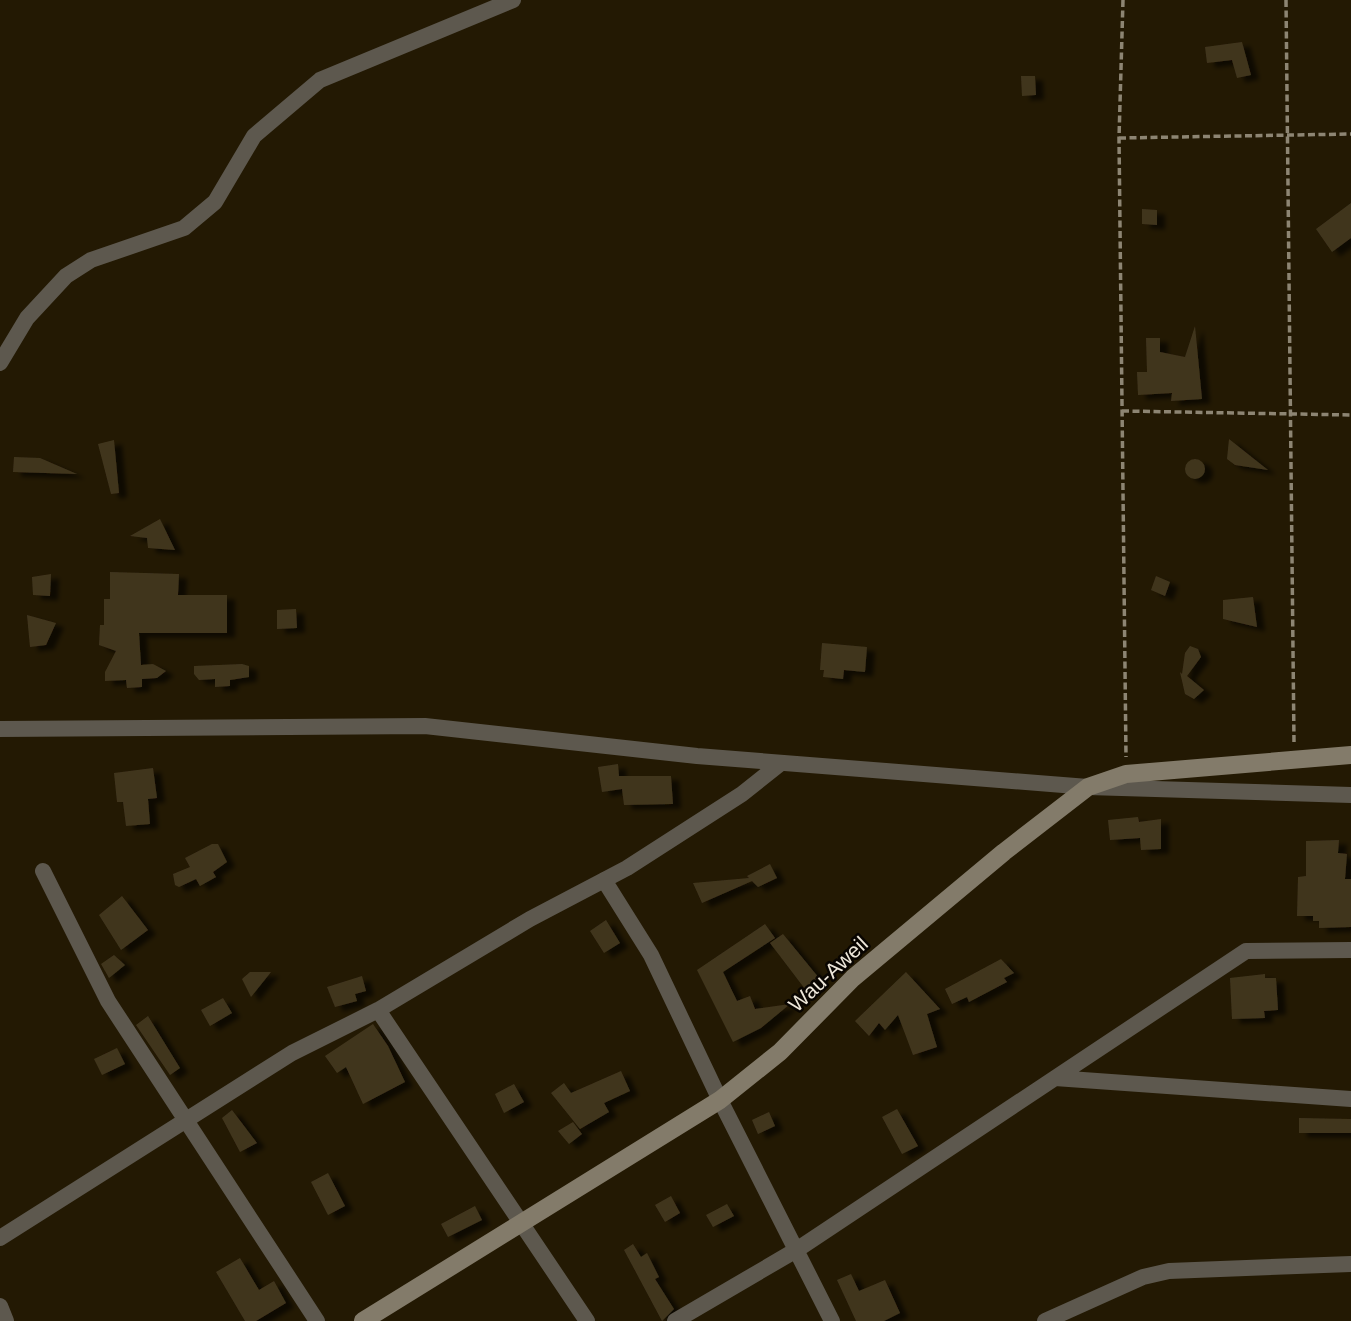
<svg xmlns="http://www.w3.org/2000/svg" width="1351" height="1321" viewBox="0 0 1351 1321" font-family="Helvetica,sans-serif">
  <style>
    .building { fill: #40351e; filter: url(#shadow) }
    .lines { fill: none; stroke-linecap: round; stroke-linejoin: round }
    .path { stroke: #8d8573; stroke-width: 3.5; stroke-dasharray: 7 3.5; stroke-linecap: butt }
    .street { stroke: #5d584e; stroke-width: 16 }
    .secondary { stroke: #837b6a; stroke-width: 18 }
    .labels { text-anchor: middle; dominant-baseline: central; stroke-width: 5; stroke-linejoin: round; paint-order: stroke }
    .street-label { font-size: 21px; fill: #ede6d9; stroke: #090501 }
  </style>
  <defs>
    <filter id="shadow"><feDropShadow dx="8" dy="4.5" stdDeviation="2" flood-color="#0009"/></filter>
  </defs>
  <rect width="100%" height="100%" fill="#231903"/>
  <path class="building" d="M1242,42L1251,75L1237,78L1232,60L1207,63L1205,47Z
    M1021,76H1035L1036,95L1022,96Z
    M1351,203V238L1332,252L1316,229Z
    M1142,209L1157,210V225L1142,224Z
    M1195,326L1202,399L1171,401L1172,393L1138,395L1137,372H1147L1146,338H1160V352L1185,357Z
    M1229,439L1268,470L1235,465L1227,459Z
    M114,440L119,493L111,494L98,444Z
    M14,457L40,458L77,474L13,472Z
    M1185 469a10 10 0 1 1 20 0a10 10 0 1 1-20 0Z
    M160,519L175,550L148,548L147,538L130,536Z
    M110,572L179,574L178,595H227V633H139L141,665L153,664L166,671L157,678L142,679V687L127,688L126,680L105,681V672L116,651L99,645L100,625H104V599H110Z
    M51,574L50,596L33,595L32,577Z
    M1156,576L1170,582L1165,596L1151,590Z
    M1253,597L1257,627L1223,619V600Z
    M296,609L297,628L277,629V610Z
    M27,615L56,623L46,645L30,647Z
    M822,643L867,647L865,672L844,670L843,679L823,677L824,670H820Z
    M1190,646L1198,649L1201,657L1187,676L1204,690L1194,699L1185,694L1180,672L1182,674L1185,653Z
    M242,664L249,666V677L230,680V686L215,687V679L199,680L194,674V666Z
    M618,764L619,776H671L673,804L624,805L622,789L602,792L598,767Z
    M153,768L157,798L148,799L150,824L126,826L123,802H117L114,773Z
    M1138,817L1139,822L1161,819V849L1141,850L1140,838L1110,840L1108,820Z
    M1339,840L1338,853L1347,854L1345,879H1351V927L1319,928V921H1313V916H1297L1298,877L1306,876V841Z
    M212,844H218L227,862L213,872L216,877L200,886L196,879L179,887L175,885L173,874L190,867L185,858Z
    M770,864L777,878L758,887L752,881L702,903L693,883L749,878L747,876Z
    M122,896L148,930L121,950L99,915Z
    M606,920L620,943L604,953L590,931Z
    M765,924L775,938L723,972L737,1001L750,996L755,1009L790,1004L761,1028L733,1042L697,970Z
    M783,934L819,978L805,989L770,943Z
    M114,955L125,965L109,978L101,964Z
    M1001,959L1014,973L1004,978L1007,982L969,1002L967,997L952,1004L945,989Z
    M250,972H271L251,997L242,979Z
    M906,972L940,1009L927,1014L937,1047L913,1055L898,1015L885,1030L879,1023L869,1036L855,1021Z
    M1265,974V978H1276L1278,1010L1264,1011L1265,1018L1232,1019L1230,978Z
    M362,976L366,991L355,994L357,1001L335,1007L327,987Z
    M223,998L232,1013L210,1026L201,1010Z
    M148,1016L180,1068L170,1075L136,1025Z
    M373,1024L388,1046L405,1082L363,1104L346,1067L337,1073L325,1056Z
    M117,1048L125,1064L102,1075L94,1059Z
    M621,1071L630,1091L604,1103L609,1112L580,1129L551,1093L564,1083L571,1093Z
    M514,1084L524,1102L504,1113L495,1094Z
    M897,1109L918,1146L902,1154L882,1117Z
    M232,1110L257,1143L240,1152L222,1118Z
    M769,1112L775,1126L758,1134L752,1120Z
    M1299,1118L1351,1119V1133H1299Z
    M573,1122L582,1134L569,1144L558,1131Z
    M328,1173L345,1206L328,1215L311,1182Z
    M671,1196L680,1213L665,1222L655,1205Z
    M727,1204L734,1216L713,1227L706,1215Z
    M475,1206L482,1220L448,1237L441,1224Z
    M633,1244L641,1257L647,1253L659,1277L655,1279L674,1309L662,1321L624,1250Z
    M240,1258L259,1290L274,1281L286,1303L256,1321H245L216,1272Z
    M851,1274L859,1291L885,1280L900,1313L884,1321H856L837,1280Z"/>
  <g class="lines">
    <path class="path" d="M1123,0L1119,138L1126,757
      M1286,0L1294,743
      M1119,138L1351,134
      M1122,411L1351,415"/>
    <path class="street" d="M0,363L27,318L66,276L91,260L184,228L215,202L254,136L320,80L513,0
      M0,729L425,726L697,756L1088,787L1351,795
      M43,871L108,1001L317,1321
      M604,880L651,955L720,1100L832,1321
      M378,1010L587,1321
      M1055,1078L1351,1099
      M0,1238L292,1053L378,1010L530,919L627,868L742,794L781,763
      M0,1306L6,1321
      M675,1321L798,1249L1246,951L1351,950
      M1045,1321L1143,1277L1169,1271L1351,1264"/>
    <path class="secondary" d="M363,1321L720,1100L780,1052L853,978L1004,852L1088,787L1126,774L1351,755"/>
  </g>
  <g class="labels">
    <g class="street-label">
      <text transform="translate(828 974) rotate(-43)">Wau-Aweil</text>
    </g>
  </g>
</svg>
